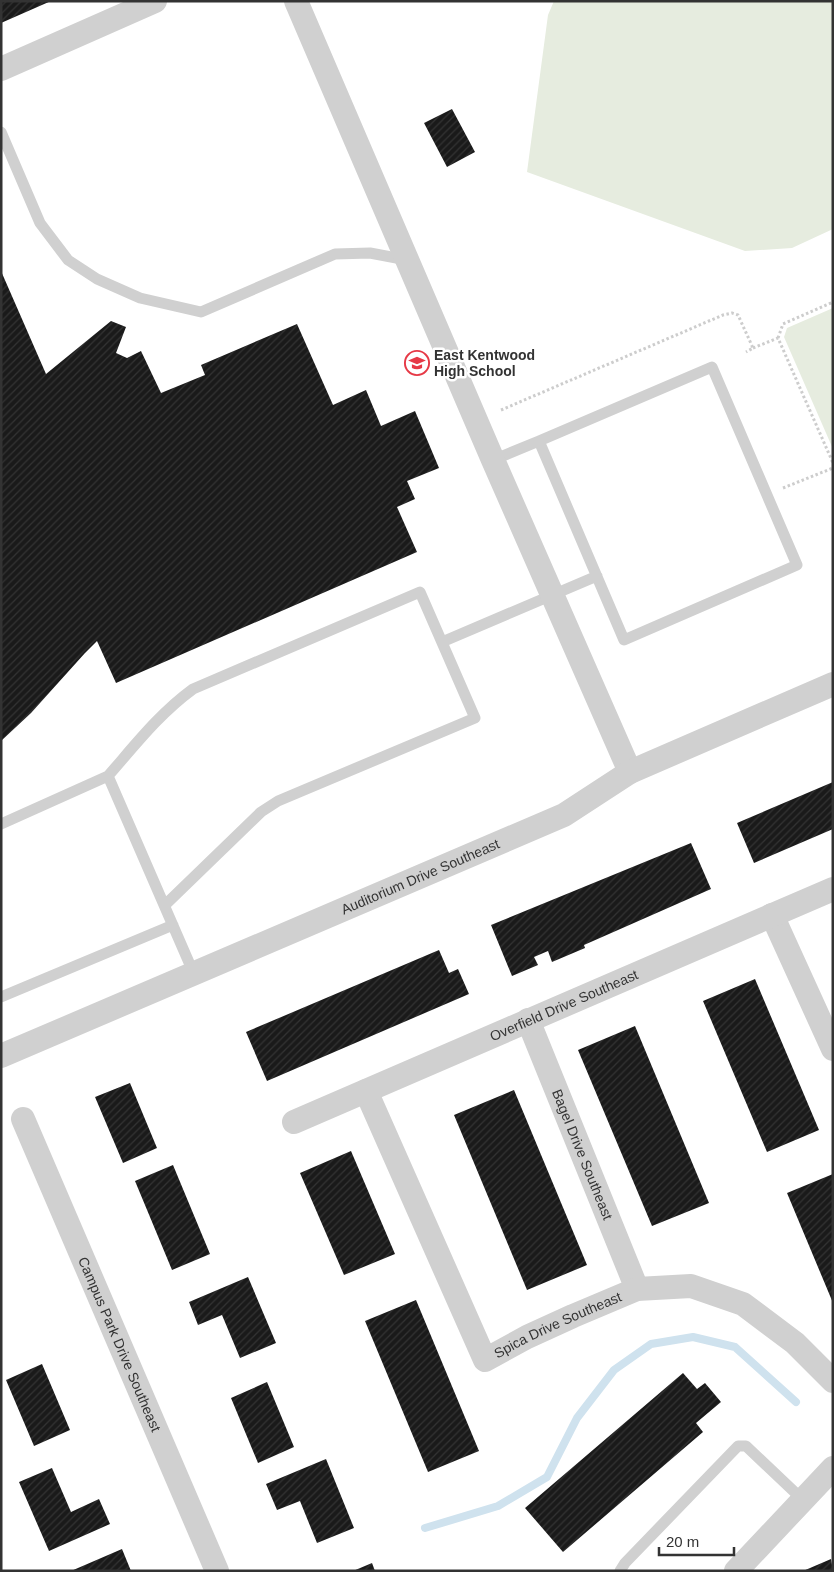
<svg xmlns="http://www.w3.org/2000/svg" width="834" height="1572" viewBox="0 0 834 1572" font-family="Arial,sans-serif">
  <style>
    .pitch { fill: #e6ecdf }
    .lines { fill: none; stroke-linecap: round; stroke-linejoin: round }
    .stream { stroke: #cfe2ee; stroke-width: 8 }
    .building { fill: url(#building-hatch) }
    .path { stroke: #cdcdcd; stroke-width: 3; stroke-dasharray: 2.5 2.5; stroke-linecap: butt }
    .lane { stroke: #d0d0d0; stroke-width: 11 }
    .street { stroke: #d0d0d0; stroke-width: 24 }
    .labels { text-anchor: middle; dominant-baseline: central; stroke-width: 5; stroke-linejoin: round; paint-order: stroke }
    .poi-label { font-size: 14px; font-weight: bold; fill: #333; stroke: #fff; text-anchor: start }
    .street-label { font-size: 14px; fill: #333; stroke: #fff }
  </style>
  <defs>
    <pattern id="building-hatch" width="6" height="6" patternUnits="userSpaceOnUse" patternTransform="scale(1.25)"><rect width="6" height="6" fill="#1a1a1a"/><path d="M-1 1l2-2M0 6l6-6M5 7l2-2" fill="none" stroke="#333"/></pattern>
  </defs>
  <rect width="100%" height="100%" fill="#fff"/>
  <path class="pitch" d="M554,1H833V229L792,248L745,251L527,172L548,15Z
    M833,308V449L784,337L787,328Z"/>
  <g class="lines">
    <path class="stream" d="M425,1528L498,1506L547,1477L577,1418L614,1370L651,1344L693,1337L735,1347L796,1402"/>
  </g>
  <path class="building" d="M1,1H51L1,23Z
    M452,109L475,152L447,167L424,123Z
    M1,271L46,374L111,321L126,327L116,353L127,358L141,351L161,393L205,375L201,365L297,324L333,405L366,390L381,426L415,411L439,468L407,481L415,499L397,507L417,552L116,683L97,641L85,653L31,713L1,741Z
    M833,782V829L754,863L737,823Z
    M691,843L711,889L584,945L585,948L552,962L548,951L534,957L538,965L512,976L491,925Z
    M439,950L449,973L458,969L469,994L267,1081L246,1032Z
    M755,979L819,1130L767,1152L703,1001Z
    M635,1026L709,1203L652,1226L578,1050Z
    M130,1083L157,1148L123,1163L95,1097Z
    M514,1090L587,1265L527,1290L454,1115Z
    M351,1151L395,1254L344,1275L300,1173Z
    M173,1165L210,1254L172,1270L135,1181Z
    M833,1174V1303L787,1193Z
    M248,1277L276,1343L240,1358L222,1315L198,1325L189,1302Z
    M416,1300L479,1451L428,1472L365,1321Z
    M42,1364L70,1430L34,1446L6,1380Z
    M683,1373L697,1389L705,1383L721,1402L696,1423L703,1432L563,1552L525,1508Z
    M267,1382L294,1447L258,1463L231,1398Z
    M326,1459L354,1528L317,1543L300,1501L277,1510L266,1484Z
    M52,1468L71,1512L99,1499L110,1524L49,1551L19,1482Z
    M122,1549L131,1571H71Z
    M831,1559L833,1571H803Z
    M372,1563L375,1571H353Z"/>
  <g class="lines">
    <path class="path" d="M778,338L783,324L833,302
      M753,348L778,338L833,463
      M501,410L723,315L732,313L738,315L753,348L746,352
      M783,488L833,468"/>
    <path class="lane" d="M1,132L40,223L68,260L97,279L140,298L201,312L335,254L370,253L407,260
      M712,367L797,565L624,640L539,441Z
      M493,460L539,441
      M442,642L597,576
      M108,776C136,744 159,714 193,689L420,592L475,718L278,801L261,812L165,905
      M1,824L108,776L194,974
      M1,997L173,925
      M620,1571L625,1563L738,1446H746L803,1500"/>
    <g class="street">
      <path d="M296,1L493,460L630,772"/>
      <path d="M1,69L155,1"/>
      <path d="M772,915L833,1049"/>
      <path id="s1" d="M528,1020L637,1289"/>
      <path id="s2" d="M1,1056L564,815L630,772L833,684"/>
      <path id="s3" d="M366,1091L485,1360L527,1337L573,1316L637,1289L691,1286L743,1304L795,1343L833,1381"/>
      <path id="s4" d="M23,1119L217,1571"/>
      <path id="s5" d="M294,1122L833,889"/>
      <path d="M736,1571L833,1468"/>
    </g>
  </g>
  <defs>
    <symbol id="school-ring" viewBox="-11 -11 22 22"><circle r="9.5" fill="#fff" stroke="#e63946" stroke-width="1.5"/><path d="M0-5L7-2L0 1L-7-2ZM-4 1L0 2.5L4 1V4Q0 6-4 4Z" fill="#e63946"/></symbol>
  </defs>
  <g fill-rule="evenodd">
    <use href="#school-ring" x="403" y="349" width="28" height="28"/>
  </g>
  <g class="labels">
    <g class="poi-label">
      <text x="434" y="355">East Kentwood<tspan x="434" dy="16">High School</tspan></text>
    </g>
    <g class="street-label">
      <text stroke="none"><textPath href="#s2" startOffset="456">Auditorium Drive Southeast</textPath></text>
      <text stroke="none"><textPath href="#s5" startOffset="294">Overfield Drive Southeast</textPath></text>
      <text stroke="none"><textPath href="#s1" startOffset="145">Bagel Drive Southeast</textPath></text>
      <text stroke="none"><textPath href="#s3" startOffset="375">Spica Drive Southeast</textPath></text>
      <text stroke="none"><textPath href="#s4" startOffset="245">Campus Park Drive Southeast</textPath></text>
    </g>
  </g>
  <rect width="834" height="1572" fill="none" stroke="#333333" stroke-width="5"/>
  <path d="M659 1547v8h75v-8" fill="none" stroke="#333333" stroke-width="2.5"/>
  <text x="666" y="1547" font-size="15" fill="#333333" stroke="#ffffff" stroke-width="4" paint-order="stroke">20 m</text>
</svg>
